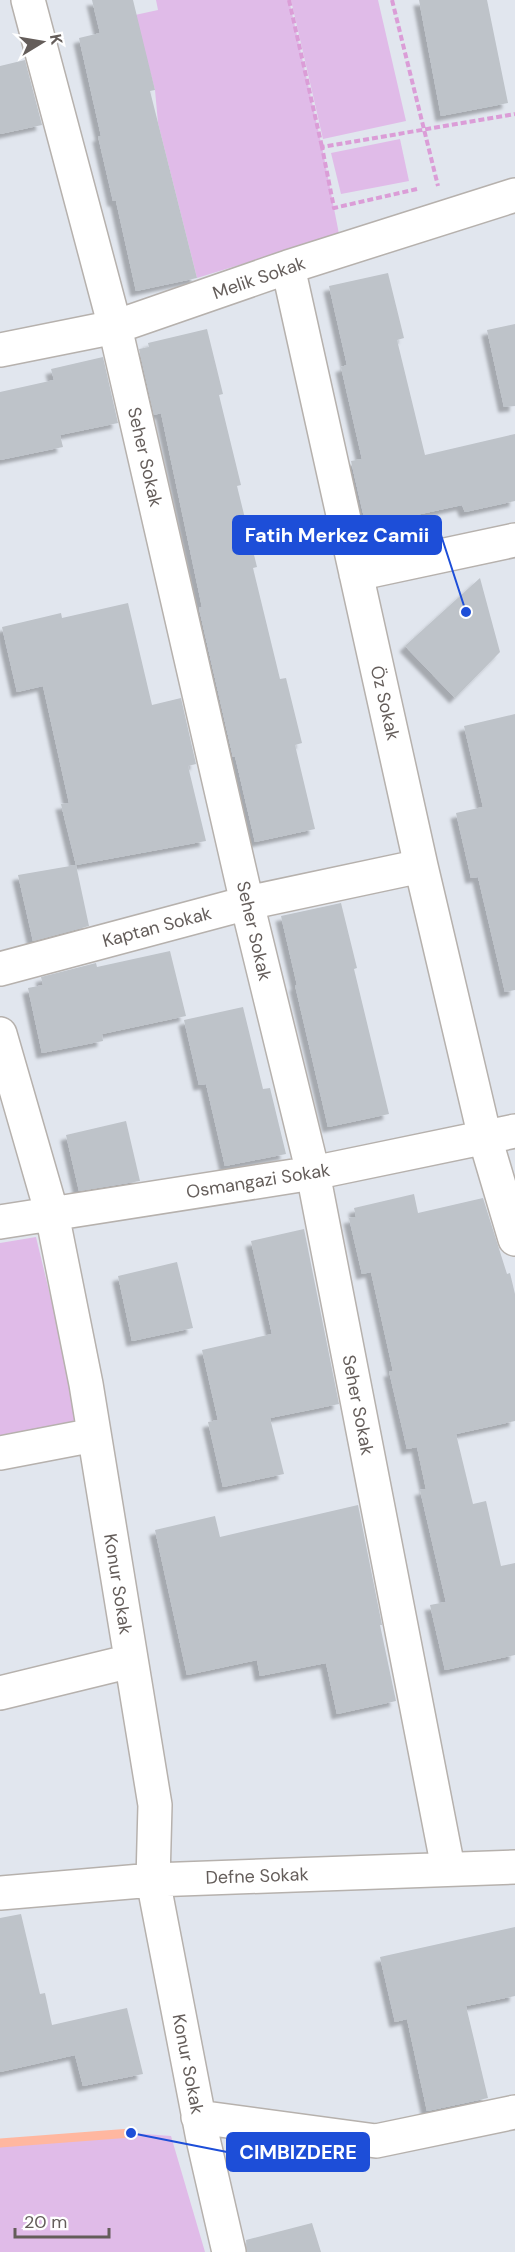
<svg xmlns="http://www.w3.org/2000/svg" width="515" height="2252" viewBox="0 0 515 2252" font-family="'DM Sans',sans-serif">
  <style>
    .green { fill: #e0bbe8 }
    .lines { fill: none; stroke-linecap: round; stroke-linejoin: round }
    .stream { stroke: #ffb7a0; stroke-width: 9 }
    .building { fill: #bec3c9; filter: url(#shadow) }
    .minor-casing { stroke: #b6b1ad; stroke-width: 36 }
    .path { stroke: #db9dd7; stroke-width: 4; stroke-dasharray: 6 3; stroke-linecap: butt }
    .minor { stroke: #fff; stroke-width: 33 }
    .labels { text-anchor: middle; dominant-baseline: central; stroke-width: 6; stroke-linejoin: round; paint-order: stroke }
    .street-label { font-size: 18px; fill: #645d5a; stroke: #fff }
    .leader { fill: none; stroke: #1d4ed8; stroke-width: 2 }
    .callout-dot { fill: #1d4ed8; stroke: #fff; stroke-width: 2 }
    .callout { fill: #1d4ed8; stroke: #1d4ed8; stroke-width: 2 }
    .callout-label { font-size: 20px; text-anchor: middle; font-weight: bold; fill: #fff }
  </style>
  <defs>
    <filter id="shadow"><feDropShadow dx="-5.5" dy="5.5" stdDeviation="1.5" flood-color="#0004"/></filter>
  </defs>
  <rect width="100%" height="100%" fill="#e1e6ee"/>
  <path class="green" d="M156,0H289L322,147L339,234L197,278L158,123L155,90L135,15L158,10Z
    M291,0H378L406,121L323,139Z
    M400,139L409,181L341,194L331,153Z
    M36,1237L81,1423L0,1439V1243Z
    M131,2133L171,2136L205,2252H0V2142Z"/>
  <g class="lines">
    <path class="stream" d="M235,2142L308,2148
      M0,2143L131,2133"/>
  </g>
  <path class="building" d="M92,0H133L155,90L150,91L197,278L136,291L116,201H113L98,136H101L79,38L100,33Z
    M419,0H487L508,103L441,116Z
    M25,60L42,125L0,134V66Z
    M388,273L404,338L397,340L425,455L515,434V501L465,512L462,505L366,526L351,461L362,459L341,367L347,365L329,286Z
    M515,324V406L504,407L487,330Z
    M207,329L223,394L219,395L241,485L237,486L257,567L253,568L280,679L286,678L302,743L295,745L315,829L255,842L235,756L233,757L199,608L202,607L161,413L154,415L139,349L149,347L148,343Z
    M103,357L118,423L60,435L63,447L0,460V392L54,380L51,369Z
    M480,578L500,652L455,698L405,646Z
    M128,603L152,705L181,698L196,764L188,766L206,841L76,865L61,804L69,803L43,686L17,692L2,627L61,613L62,618Z
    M515,714V990L505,992L478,877L471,878L456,813L483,807L464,726Z
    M76,865L89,926L33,941L18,875Z
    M341,903L357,968L354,969L389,1114L328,1127L295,985H297L281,916Z
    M170,951L186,1016L102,1034L103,1041L42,1053L28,988L43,985L41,977L96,963L97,967Z
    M243,1007L263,1089L270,1088L286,1154L225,1166L206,1084L199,1085L184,1020Z
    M126,1121L140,1181L79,1191L66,1135Z
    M414,1194L418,1213L483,1198L507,1274L510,1273L515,1294V1421L456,1434L473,1504L486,1501L501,1566L515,1563V1655L445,1670L430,1605L446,1602L420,1490L426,1489L417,1447L407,1449L389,1371H393L371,1272L362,1274L349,1218L356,1217L354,1208Z
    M304,1229L339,1404L270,1418L284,1474L223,1487L208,1422L218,1420L202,1350L272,1334L251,1241Z
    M177,1262L193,1328L132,1341L118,1276Z
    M358,1505L382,1625H380L396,1701L337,1714L326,1663L260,1676L257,1660L187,1675L155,1530L215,1516L220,1537Z
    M21,1914L40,1994L45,1993L52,2025L127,2008L143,2074L83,2086L75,2055L0,2072V1918Z
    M515,1927V1996L466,2006L488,2098L427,2111L407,2019L395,2022L380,1957Z
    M312,2223L321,2252H247L246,2240Z"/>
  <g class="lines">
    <defs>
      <path id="minor" d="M28,0L115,327L247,903L313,1173L448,1868
        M288,267L421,866L485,1138L515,1239
        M0,350L115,327L288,267L515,195
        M356,574L515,540
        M0,969L247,903L421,866
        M0,1034L52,1214L86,1384L155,1805L153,1880L203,2139L229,2252
        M0,1222L313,1173L515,1131
        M0,1453L94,1435
        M0,1693L131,1661
        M0,1893L153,1880L515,1867
        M198,2117L376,2141L515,2112"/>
    </defs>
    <use href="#minor" class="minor-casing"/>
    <path class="path" d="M289,0L322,147
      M392,0L438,186
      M417,189L334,208L322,147L515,114"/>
    <use href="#minor" class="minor"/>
  </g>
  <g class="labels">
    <g class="street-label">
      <text transform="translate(259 278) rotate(-19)">Melik Sokak</text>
      <text transform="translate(145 457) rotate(77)">Seher Sokak</text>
      <text transform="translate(385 703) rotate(77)">Öz Sokak</text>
      <text transform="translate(157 927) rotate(-15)">Kaptan Sokak</text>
      <text transform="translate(254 931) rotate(77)">Seher Sokak</text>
      <text transform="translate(258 1181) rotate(-9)">Osmangazi Sokak</text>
      <text transform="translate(358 1405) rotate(79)">Seher Sokak</text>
      <text transform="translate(118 1584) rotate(81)">Konur Sokak</text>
      <text transform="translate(257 1876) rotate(-2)">Defne Sokak</text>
      <text transform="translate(188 2064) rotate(79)">Konur Sokak</text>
    </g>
  </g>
  <path class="leader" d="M466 612L441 535M131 2133L227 2152"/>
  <g class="callout-dot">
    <circle cx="466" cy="612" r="6"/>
    <circle cx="131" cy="2133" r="6"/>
  </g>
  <g class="callout">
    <rect x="233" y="516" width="208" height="38" rx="6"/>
    <rect x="227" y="2133" width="142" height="38" rx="6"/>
  </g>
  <g class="callout-label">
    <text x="337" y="542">Fatih Merkez Camii</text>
    <text x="298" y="2159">CIMBIZDERE</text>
  </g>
  <g transform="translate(42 42) rotate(79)" stroke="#ffffff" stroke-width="4.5" paint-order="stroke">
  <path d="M0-4.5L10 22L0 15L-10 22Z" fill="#645d5a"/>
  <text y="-9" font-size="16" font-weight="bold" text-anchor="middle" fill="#645d5a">K</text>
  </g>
  <path d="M15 2228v9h94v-9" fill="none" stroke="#645d5a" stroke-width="3"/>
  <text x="24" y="2228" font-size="18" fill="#645d5a" stroke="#ffffff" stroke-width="4.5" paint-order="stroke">20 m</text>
</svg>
